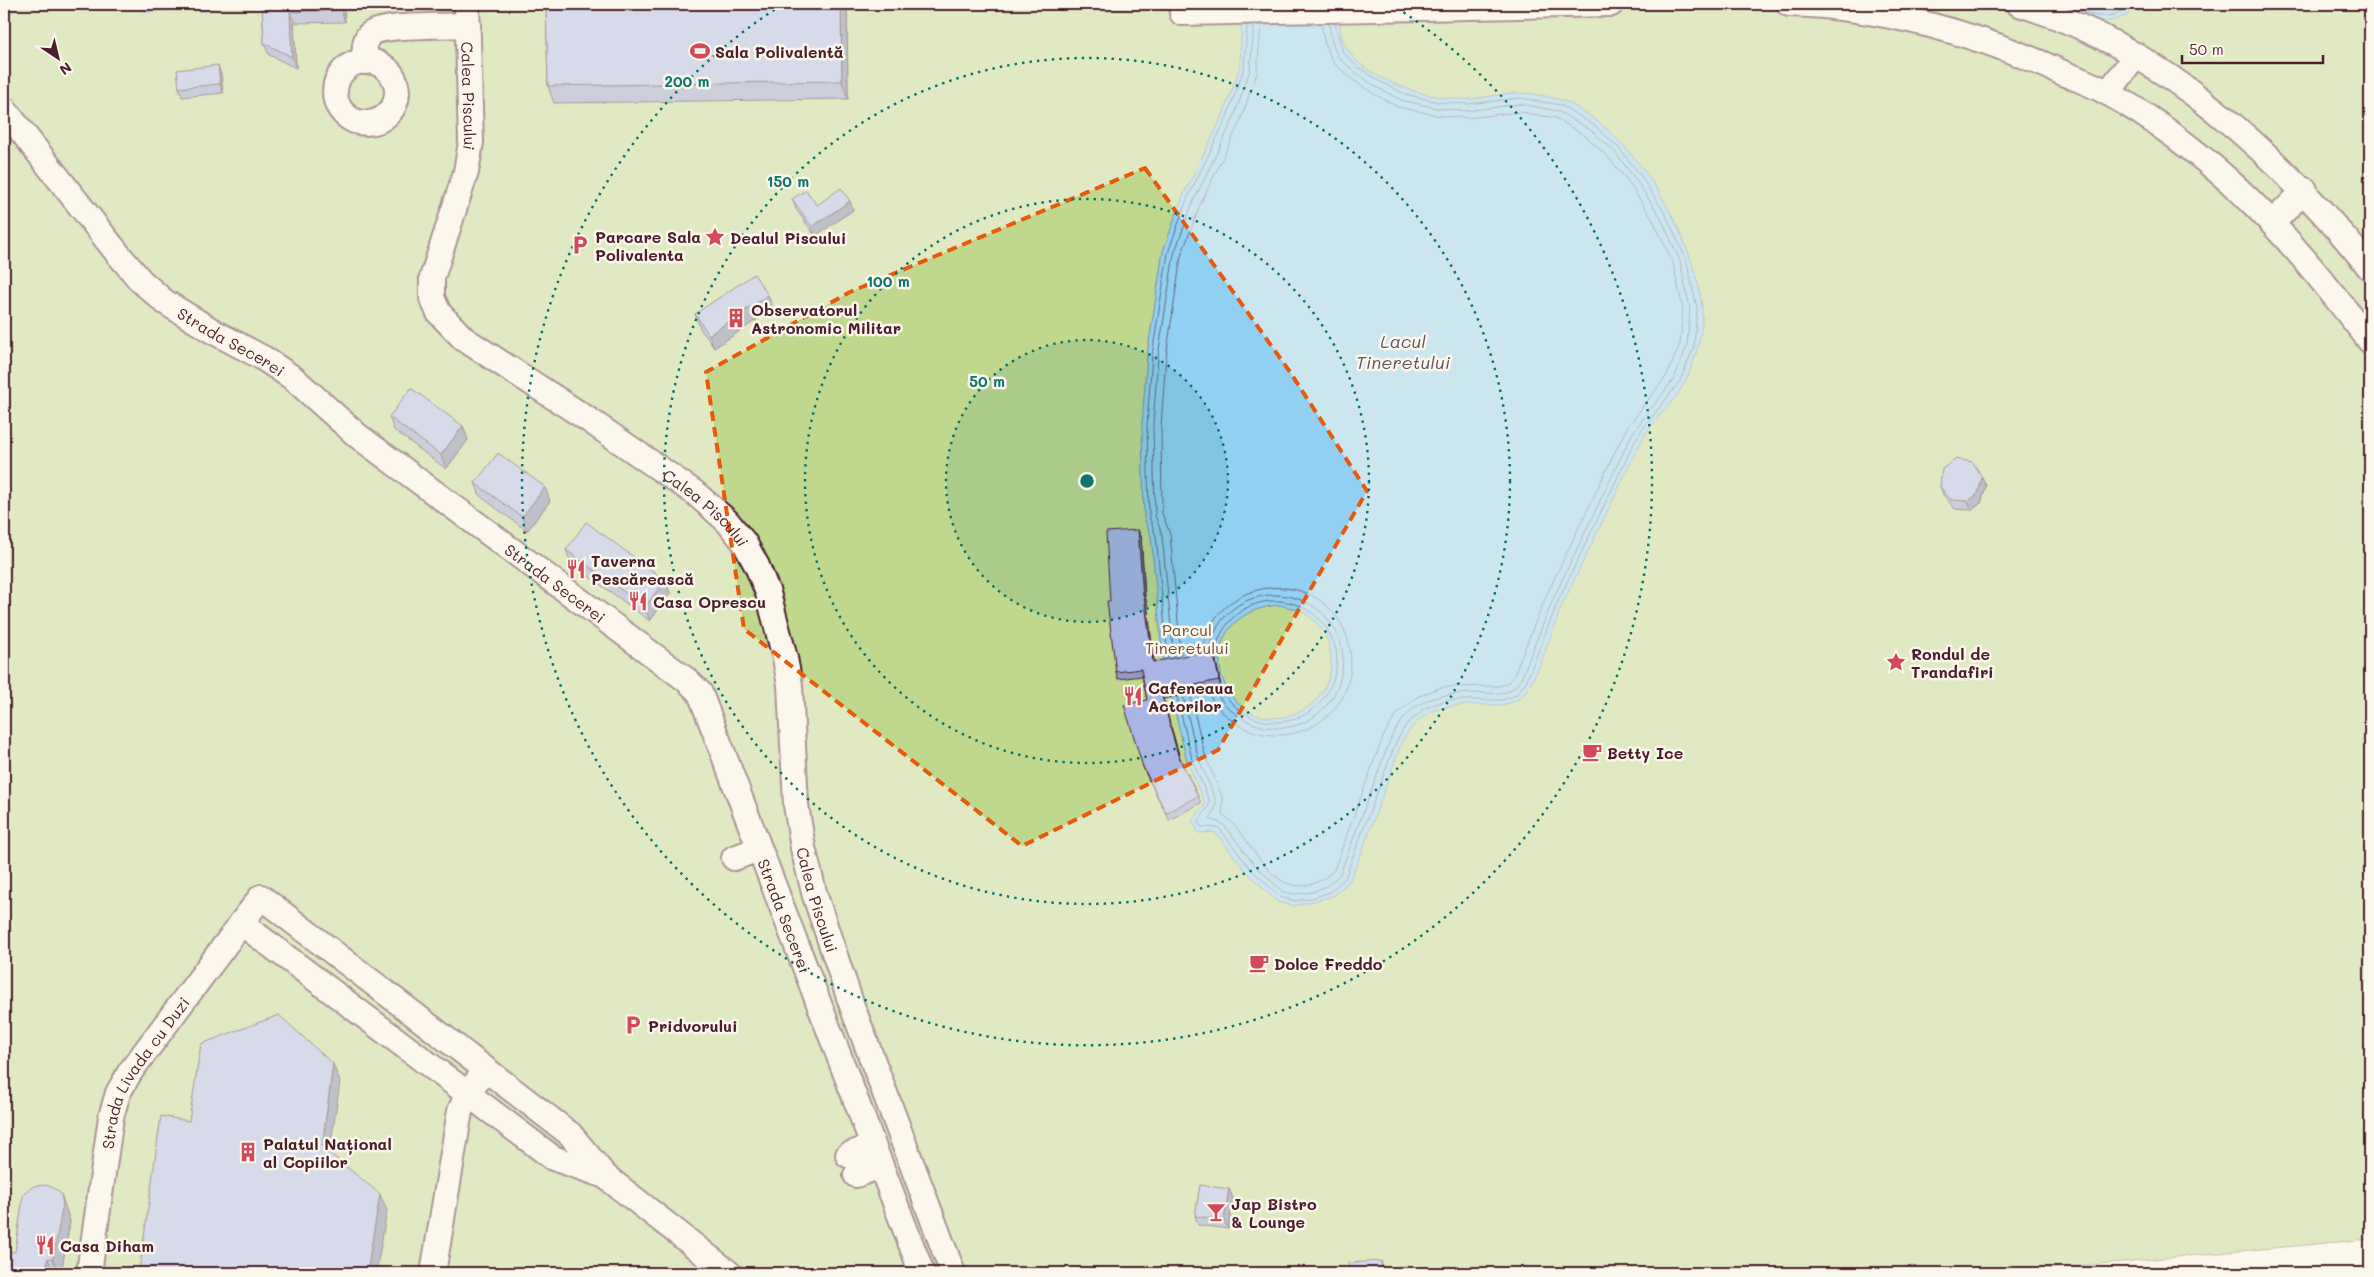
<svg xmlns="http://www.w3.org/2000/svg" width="2374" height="1277" viewBox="0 0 2374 1277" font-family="Mali,sans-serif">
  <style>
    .green { fill: #c0d88e; stroke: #857c5c }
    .water { fill: #91d0f2; stroke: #7589a2; fill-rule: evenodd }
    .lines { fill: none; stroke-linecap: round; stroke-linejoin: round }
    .shore { stroke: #66667b; stroke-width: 1 }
    .minor-casing { stroke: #4a1f2b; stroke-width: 28 }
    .minor { stroke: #fbf7ec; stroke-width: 24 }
    .wall { fill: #909cc5; stroke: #4a1f2b }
    .shaded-wall { fill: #767fa0; stroke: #4a1f2b }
    .building { fill: #a8b5e5; stroke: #4a1f2b }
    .marked { fill: none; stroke: #e8590c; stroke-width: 4; stroke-dasharray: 10 6; stroke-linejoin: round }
    .ring { fill: none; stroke: #0f766e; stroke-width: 2.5; stroke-dasharray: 2.5 5 }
    .labels { text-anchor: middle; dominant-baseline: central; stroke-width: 5; stroke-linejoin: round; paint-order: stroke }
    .poi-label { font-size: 16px; font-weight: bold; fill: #4a1f2b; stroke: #fbf7ec; text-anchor: start }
    .street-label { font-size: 16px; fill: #4a1f2b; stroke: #fbf7ec }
    .park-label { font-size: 16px; fill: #684d44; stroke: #fbf7ec }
    .water-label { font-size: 18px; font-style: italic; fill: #5f5467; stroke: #fbf7ec }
    .centre { fill: #0f766e; stroke: #fbf7ec; stroke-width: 2.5 }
    .ring-label { font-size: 15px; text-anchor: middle; font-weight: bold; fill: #0f766e; stroke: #fbf7ec; stroke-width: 5; stroke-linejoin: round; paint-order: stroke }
  </style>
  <rect width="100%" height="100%" fill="#fbf7ec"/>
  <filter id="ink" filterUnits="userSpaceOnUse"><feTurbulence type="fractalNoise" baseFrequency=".02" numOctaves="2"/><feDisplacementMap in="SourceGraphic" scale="10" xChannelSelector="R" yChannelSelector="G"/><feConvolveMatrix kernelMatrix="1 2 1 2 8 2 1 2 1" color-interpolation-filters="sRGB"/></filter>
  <g filter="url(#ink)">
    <path class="green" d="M4,4H2370V1239L2002,1273H4Z"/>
    <path class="water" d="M142,4H212L210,8L205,12L199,11L193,6L144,13Z
      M1242,4H1338C1339,18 1339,35 1346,47C1366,82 1434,101 1470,99C1487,98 1504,92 1520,93C1532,93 1552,97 1564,101C1634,132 1693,232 1702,307C1704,332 1696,359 1685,382C1674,404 1653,419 1642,440C1631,459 1623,480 1613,500C1597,534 1580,567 1564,601C1552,627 1540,677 1521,697C1515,703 1504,705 1495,705C1451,705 1424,701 1401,744L1362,852L1349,882L1333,896L1295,906L1277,902L1246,871L1215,832L1199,833L1192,821L1205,804L1187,761L1163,662L1151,536L1144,518L1142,425L1147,355L1163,251L1182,198L1223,115L1240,67ZM1280,605C1286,607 1293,608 1299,610C1332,626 1341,668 1319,696C1311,707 1300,713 1287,716C1217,734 1182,613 1280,605Z
      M2070,4H2139C2121,27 2088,27 2070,4Z"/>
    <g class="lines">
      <path class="shore" d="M2077,4C2091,23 2117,18 2133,4
        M1210,649C1222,576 1327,578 1342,649C1344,660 1342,673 1339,683C1318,742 1243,742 1214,689
        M1202,651C1216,567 1337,566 1350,650C1362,735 1249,770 1207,691
        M1215,653C1227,585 1319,583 1336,650C1338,659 1336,671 1333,680C1315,732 1247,737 1221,688
        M1181,655L1170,534L1162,513L1161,426L1166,357L1181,256L1200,205L1240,122L1257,73L1261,24
        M1174,657L1162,535L1155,515L1153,425L1158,356L1174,254L1193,202L1233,120L1250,70L1254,25
        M1168,658L1156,536L1149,516L1147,425L1152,355L1168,253L1187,199L1227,117L1244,68L1247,25
        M1190,695L1205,755L1223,799L1222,814C1251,833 1266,893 1307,885C1318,883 1326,878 1334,870L1383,737L1396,715L1417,697L1442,687L1500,686L1508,683L1514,675L1547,594L1626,429L1667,375L1680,344L1683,309L1673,263L1653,220L1627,180L1608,157L1587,137L1556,118L1520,112L1467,118L1436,115L1398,107L1374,94L1350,78L1333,62L1325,45L1321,23
        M1183,696L1198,757L1216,801L1215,808L1210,819L1223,824L1254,864L1283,892L1295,894L1312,892L1327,886L1340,874L1390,740C1412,697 1435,694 1480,693C1490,693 1501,695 1511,690C1515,688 1518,682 1521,679L1554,597L1633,432L1674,379L1687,346L1690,309L1680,261L1660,216L1633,176L1614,151L1592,131L1558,111L1520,104L1467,111L1437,108L1401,100L1378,88L1355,72L1338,57L1332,43L1329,23
        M1177,697L1192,759L1210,803L1199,821L1201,827L1219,828L1250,868L1280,897L1295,901L1313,898L1330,892L1345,878L1396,742L1406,725L1425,708L1447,700H1502L1516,695L1526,682L1559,599L1638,435L1680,381L1694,347L1697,308L1686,259L1665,213L1638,172L1618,147L1595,126L1561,105L1520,98L1468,104L1438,102L1405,94L1381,82L1358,67L1343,53L1335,23"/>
      <defs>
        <g id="minor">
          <path id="s1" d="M467,4L471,142L466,172L432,278V298L439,313L464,339L589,420L695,493L727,521L744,542L757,566L768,593L785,658L790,685L796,805L803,848L815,896L852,1006L953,1273"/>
          <path d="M1789,4C1883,7 1979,34 2063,73C2078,79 2094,85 2108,93C2155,119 2200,154 2239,190C2288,236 2329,289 2370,341"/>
          <path d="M2019,4C2160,45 2280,156 2370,268"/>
          <path d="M1182,13L1611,4"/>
          <circle cx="366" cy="92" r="31"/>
          <path d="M365,62C365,53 363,42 369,35C379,24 450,26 468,25"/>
          <path d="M2108,93L2136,55"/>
          <path id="s2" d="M4,109L118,254L141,281L165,302L214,332L263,358L293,378L358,436L688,681L700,693L922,1273"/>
          <path d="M2272,223L2305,190"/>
          <path d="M734,858L759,849"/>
          <path d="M241,923L553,1158L605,1176"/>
          <path d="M848,1155L872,1146"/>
          <path d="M856,1175L880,1166"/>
          <path id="s3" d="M89,1273L111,1117L118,1093L130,1072L261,897L570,1134L605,1176L729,1273"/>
          <path d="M433,1273L460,1111L468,1093L478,1080"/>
        </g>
      </defs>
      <use href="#minor" class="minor-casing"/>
      <use href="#minor" class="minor"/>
    </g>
    <path class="wall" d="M262,4H344L345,22L294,23L296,68L269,55L264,43Z
      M546,4H847L848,99L554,103L548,86Z
      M221,74L223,93L182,97L179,88Z
      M792,199L817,205L853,210L815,236L796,209Z
      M768,295L773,309L714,348L700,328L695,314Z
      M389,417L463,426L468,440L446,469L394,430Z
      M1982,477L1986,486L1981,503L1972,510L1955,509L1944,496L1940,487Z
      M475,483L550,501L527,531L480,496Z
      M1141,536L1145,597L1147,603L1154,662L1215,656L1221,687L1163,699L1180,758L1198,796L1201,803L1169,820L1146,774L1143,767L1147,700L1142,676L1118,679L1116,672L1110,601Z
      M566,550L665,580L670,593L650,621L571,563Z
      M1229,1189L1233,1198L1228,1229L1198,1225L1195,1216Z
      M67,1212L70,1222L61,1273H4L15,1252Z"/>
    <path class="shaded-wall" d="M341,4H344L345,22L341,10Z
      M841,4H847L848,99L842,81Z
      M290,12L294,23L296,68L292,57Z
      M218,65L221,74L223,93L220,84Z
      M850,201L853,210L815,236L812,227Z
      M768,295L773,309L714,348L709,335Z
      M463,426L468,440L446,469L441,455Z
      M1982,477L1986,486L1981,503L1972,510L1968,501Z
      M545,487L550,501L527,531L522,517Z
      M1138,530L1141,536L1145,597L1147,603L1155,669L1153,662L1143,596Z
      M665,580L670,593L650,621L645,607Z
      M1213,650L1215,656L1221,687L1219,680Z
      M1161,692L1181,762L1178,755Z
      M333,1064L340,1082L328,1164L322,1147Z
      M1229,1189L1233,1198L1228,1229L1224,1220Z
      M61,1194L67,1212L70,1222L61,1273H58L53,1259Z
      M380,1194L387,1211L376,1273H367Z
      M48,1258L53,1273H45Z
      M1381,1261L1384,1270V1273H1382Z"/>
    <path class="building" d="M262,4H341V10L290,12L292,57L264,43Z
      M546,4H841L842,81L548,86Z
      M218,65L220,84L179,88L177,70Z
      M841,188L850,201L812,227L792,199L806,190L817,205Z
      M754,274L768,295L709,335L695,314Z
      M411,388L463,426L441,455L389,417Z
      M498,453L545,487L522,517L475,483Z
      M1956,459L1973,462L1982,477L1978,494L1968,501L1951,500L1940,487L1942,469Z
      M586,522L665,580L645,607L566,550Z
      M1138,530L1143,596H1144L1153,662L1213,650L1219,680L1161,692L1178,755L1198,796L1166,813L1143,767L1124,705L1147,700L1141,669L1116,672L1107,601H1110L1106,532Z
      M279,1015L333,1064L322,1147L380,1194L367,1273H145L139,1272L161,1116L189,1121L201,1044Z
      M47,1185L57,1190L61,1194L63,1204L53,1259L48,1258L45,1273H4V1251L15,1252L23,1196L25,1192L34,1186Z
      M1200,1185L1229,1189L1224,1220L1195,1216Z
      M1381,1261L1382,1273H1349L1348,1263Z"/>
  </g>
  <path d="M0 0H2374V1277H0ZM1145,168L1290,372L1367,491L1218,750L1022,846L744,629L706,372L850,292Z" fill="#fbf7ec" fill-opacity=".55" fill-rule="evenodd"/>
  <path class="marked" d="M1145,168L1290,372L1367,491L1218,750L1022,846L744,629L706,372L850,292Z"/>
  <circle cx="1087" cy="481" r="141" fill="#0f766e" fill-opacity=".12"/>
  <g class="ring">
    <circle cx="1087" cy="481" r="141"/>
    <circle cx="1087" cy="481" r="282"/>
    <circle cx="1087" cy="481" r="423"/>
    <path d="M1391 4A565 565 0 1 1 783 4"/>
  </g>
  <defs>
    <symbol id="stadium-bare" viewBox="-9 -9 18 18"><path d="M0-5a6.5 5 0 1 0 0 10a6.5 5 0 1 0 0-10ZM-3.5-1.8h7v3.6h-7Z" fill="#d1495b" stroke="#fbf7ec" stroke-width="2.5" paint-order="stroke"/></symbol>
    <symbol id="sight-bare" viewBox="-9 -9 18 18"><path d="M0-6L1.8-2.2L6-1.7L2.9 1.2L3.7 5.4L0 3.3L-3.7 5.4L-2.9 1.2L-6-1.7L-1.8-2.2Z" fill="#d1495b" stroke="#fbf7ec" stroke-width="2.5" paint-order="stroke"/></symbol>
    <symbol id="parking-bare" viewBox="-9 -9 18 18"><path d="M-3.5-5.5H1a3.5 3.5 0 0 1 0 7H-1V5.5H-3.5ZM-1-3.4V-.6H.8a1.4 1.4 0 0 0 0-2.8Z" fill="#d1495b" stroke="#fbf7ec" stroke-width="2.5" paint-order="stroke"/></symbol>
    <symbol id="building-bare" viewBox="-9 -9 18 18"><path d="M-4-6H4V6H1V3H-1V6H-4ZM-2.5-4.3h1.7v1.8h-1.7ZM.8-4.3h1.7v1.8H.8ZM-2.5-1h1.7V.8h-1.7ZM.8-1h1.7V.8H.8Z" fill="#d1495b" stroke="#fbf7ec" stroke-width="2.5" paint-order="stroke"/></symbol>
    <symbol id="restaurant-bare" viewBox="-9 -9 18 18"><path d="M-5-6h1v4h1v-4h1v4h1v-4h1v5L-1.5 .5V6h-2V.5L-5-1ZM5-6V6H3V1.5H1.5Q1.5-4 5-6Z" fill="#d1495b" stroke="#fbf7ec" stroke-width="2.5" paint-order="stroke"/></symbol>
    <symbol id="cafe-bare" viewBox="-9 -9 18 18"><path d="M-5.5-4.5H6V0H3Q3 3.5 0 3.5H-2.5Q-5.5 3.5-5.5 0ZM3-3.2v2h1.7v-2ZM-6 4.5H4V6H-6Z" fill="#d1495b" stroke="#fbf7ec" stroke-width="2.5" paint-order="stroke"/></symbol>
    <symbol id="bar-bare" viewBox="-9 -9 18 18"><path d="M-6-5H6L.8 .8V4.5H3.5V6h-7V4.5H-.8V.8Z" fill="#d1495b" stroke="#fbf7ec" stroke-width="2.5" paint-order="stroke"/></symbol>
  </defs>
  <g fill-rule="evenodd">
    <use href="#stadium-bare" x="686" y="37" width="28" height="28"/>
    <use href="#sight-bare" x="701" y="223" width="28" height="28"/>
    <use href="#parking-bare" x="566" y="231" width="28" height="28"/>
    <use href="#building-bare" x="722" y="304" width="28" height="28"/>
    <use href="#restaurant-bare" x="562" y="555" width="28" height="28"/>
    <use href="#restaurant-bare" x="624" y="587" width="28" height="28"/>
    <use href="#sight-bare" x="1882" y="648" width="28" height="28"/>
    <use href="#restaurant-bare" x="1119" y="682" width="28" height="28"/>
    <use href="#cafe-bare" x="1578" y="738" width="28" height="28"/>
    <use href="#cafe-bare" x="1245" y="949" width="28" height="28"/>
    <use href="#parking-bare" x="619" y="1011" width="28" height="28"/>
    <use href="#building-bare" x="234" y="1138" width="28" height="28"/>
    <use href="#bar-bare" x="1202" y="1198" width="28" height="28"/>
    <use href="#restaurant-bare" x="31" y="1231" width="28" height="28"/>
  </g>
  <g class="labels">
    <g class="poi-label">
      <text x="715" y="51">Sala Polivalentă</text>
      <text x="595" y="236">Parcare Sala<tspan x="595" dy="18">Polivalenta</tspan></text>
      <text x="730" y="237">Dealul Piscului</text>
      <text x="751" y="309">Observatorul<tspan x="751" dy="18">Astronomic Militar</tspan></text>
      <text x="591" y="560">Taverna<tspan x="591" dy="18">Pescărească</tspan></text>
      <text x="653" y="601">Casa Oprescu</text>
      <text x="1911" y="653">Rondul de<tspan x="1911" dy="18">Trandafiri</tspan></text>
      <text x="1148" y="687">Cafeneaua<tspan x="1148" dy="18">Actorilor</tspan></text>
      <text x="1607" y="752">Betty Ice</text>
      <text x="1274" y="963">Dolce Freddo</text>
      <text x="648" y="1025">Pridvorului</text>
      <text x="263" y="1143">Palatul Național<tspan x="263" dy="18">al Copiilor</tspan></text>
      <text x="1231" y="1203">Jap Bistro<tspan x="1231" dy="18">&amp; Lounge</tspan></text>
      <text x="60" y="1245">Casa Diham</text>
    </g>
    <g class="street-label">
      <text stroke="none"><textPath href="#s1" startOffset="92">Calea Piscului</textPath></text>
      <text stroke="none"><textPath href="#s2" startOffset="329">Strada Secerei</textPath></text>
      <text stroke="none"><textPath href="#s1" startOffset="648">Calea Piscului</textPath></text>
      <text stroke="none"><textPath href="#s2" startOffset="734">Strada Secerei</textPath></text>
      <text stroke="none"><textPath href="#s1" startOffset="1068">Calea Piscului</textPath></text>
      <text stroke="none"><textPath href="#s2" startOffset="1154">Strada Secerei</textPath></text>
      <text stroke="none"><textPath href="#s3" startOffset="212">Strada Livada cu Duzi</textPath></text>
    </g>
    <g class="park-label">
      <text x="1187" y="629">Parcul<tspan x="1187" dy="18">Tineretului</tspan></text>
    </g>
    <g class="water-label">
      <text x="1403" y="341">Lacul<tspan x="1403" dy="21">Tineretului</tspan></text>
    </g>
  </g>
  <circle cx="1087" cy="481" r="8" class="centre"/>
  <g class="ring-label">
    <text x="687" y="87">200 m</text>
    <text x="788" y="187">150 m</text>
    <text x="888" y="287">100 m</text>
    <text x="987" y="387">50 m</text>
  </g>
  <rect width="2374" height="1277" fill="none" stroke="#fbf7ec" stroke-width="20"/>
  <rect x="10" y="10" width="2354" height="1257" fill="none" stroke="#4a1f2b" stroke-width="2" filter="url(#ink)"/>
  <g transform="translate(58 58) rotate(145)" stroke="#fbf7ec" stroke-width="4" paint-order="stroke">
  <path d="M0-4L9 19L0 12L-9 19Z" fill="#4a1f2b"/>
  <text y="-8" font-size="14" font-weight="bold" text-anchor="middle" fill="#4a1f2b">N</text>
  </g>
  <path d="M2182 55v8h141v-8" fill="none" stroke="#4a1f2b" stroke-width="2.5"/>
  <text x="2189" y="55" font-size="15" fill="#4a1f2b" stroke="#fbf7ec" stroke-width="4" paint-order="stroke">50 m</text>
</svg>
